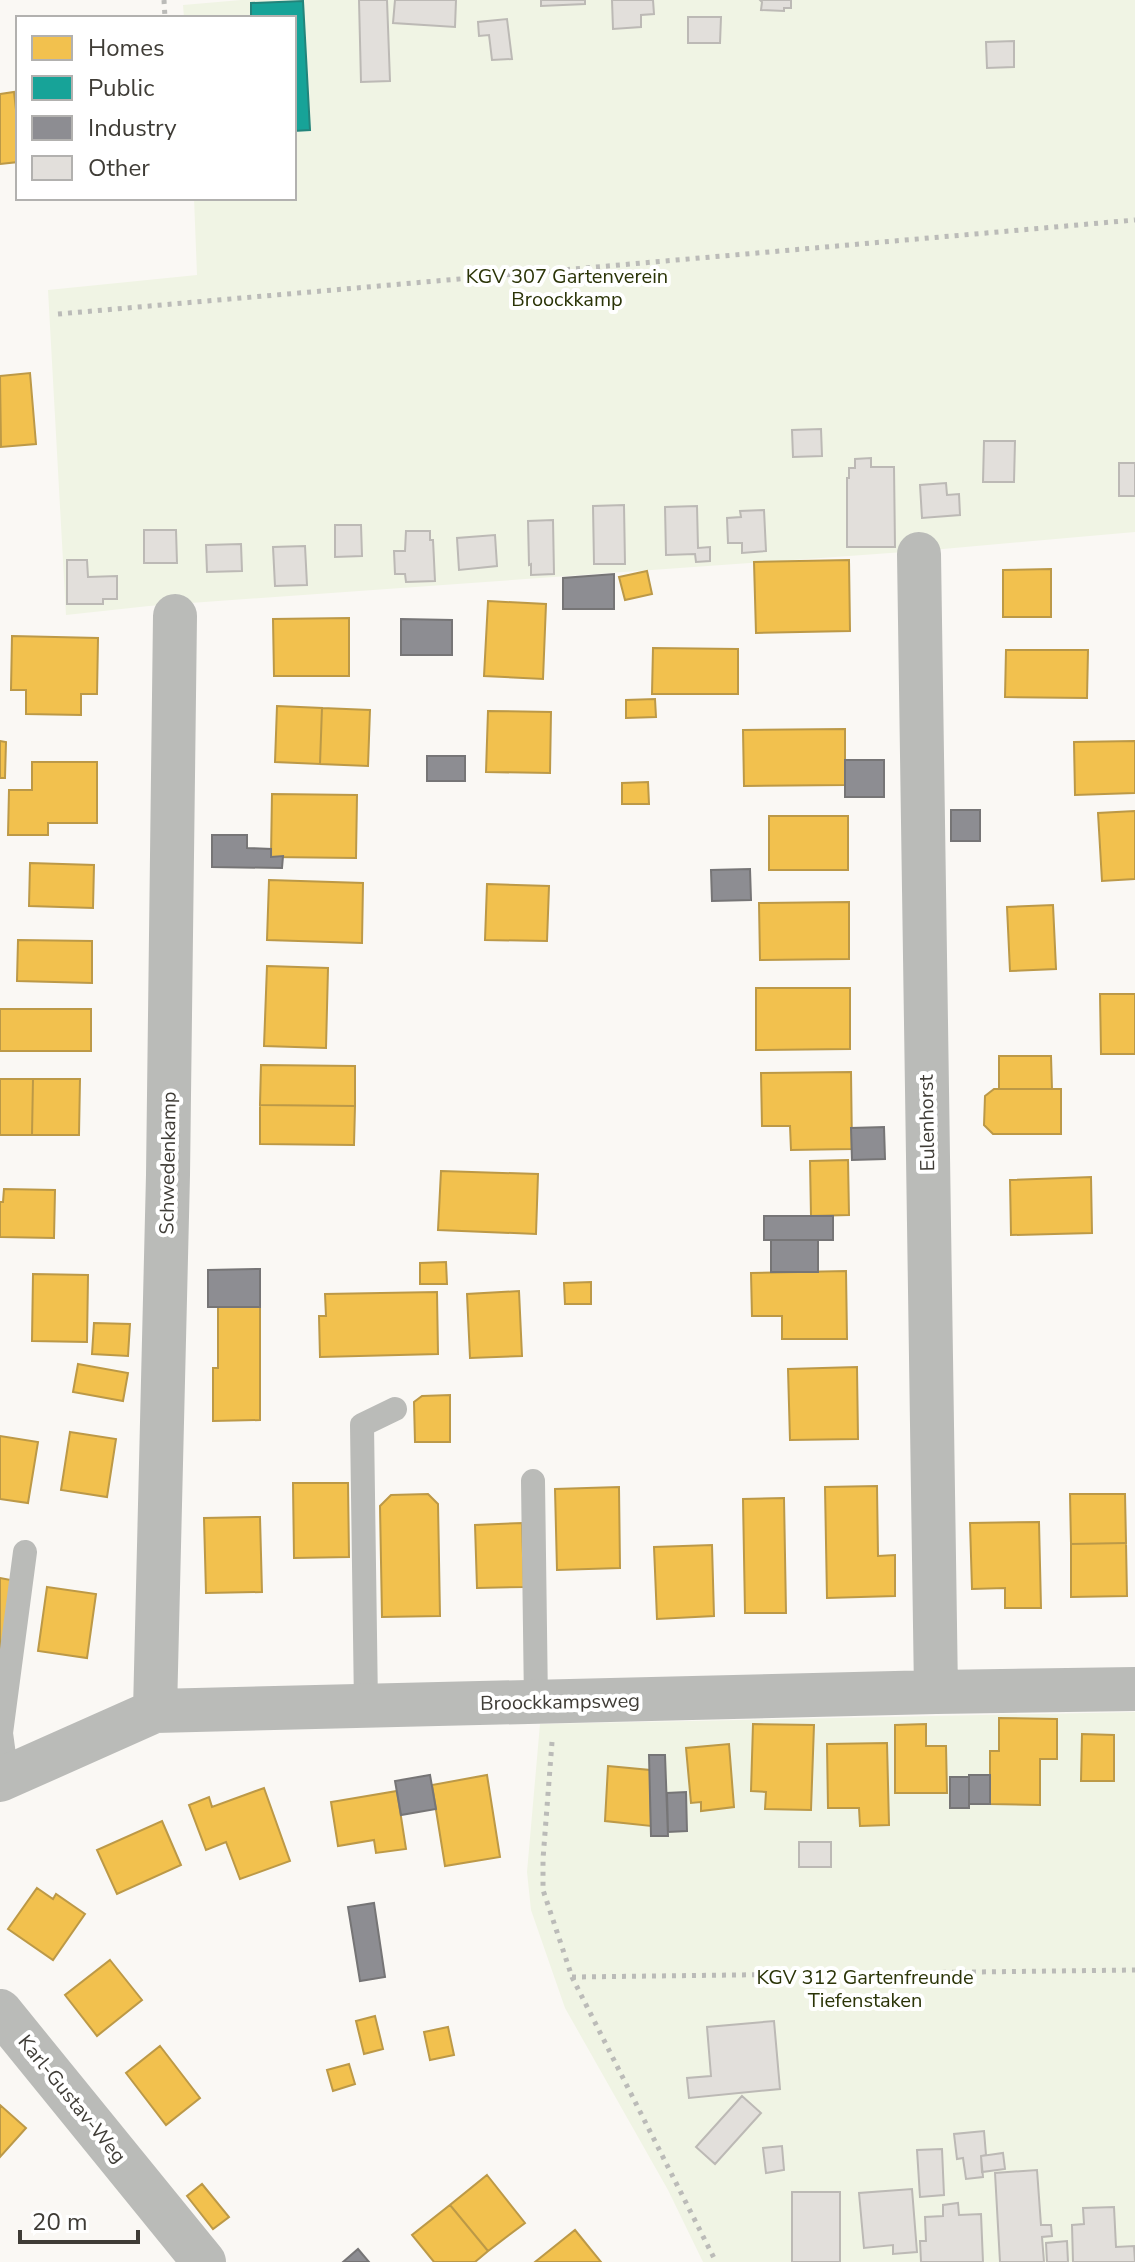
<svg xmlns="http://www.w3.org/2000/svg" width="1135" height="2262" viewBox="0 0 1135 2262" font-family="'Nunito Sans',sans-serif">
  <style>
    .green { fill: #f0f4e4 }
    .homes { fill: #f2c14e; stroke: #bc9947; stroke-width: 2 }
    .public { fill: #17a398; stroke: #23847b; stroke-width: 2 }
    .industry { fill: #8d8d92; stroke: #767576; stroke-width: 2 }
    .building { fill: #e2dfdb; stroke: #bcb9b5; stroke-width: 2 }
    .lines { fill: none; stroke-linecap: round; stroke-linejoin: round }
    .path { stroke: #bbbbb8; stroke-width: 5; stroke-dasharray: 4 6; stroke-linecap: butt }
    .lane { stroke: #babbb8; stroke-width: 24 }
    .street { stroke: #babbb8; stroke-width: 44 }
    .labels { text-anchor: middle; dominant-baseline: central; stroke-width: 8; stroke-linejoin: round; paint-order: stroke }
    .park-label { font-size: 20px; fill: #2b3407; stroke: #fff }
    .street-label { font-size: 20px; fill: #3f3c36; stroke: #fff }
  </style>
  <rect width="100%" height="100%" fill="#faf8f4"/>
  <path class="green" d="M241,0H1135V532L932,550L149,606L66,615L48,290L197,275L194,198H294V18H184L183,5Z
    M1135,1712V2262H703L668,2190L565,2008L531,1910L527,1872L540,1724Z"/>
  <path class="homes" d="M14,92L18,128V162L0,164V94Z
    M30,373L36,444L1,447L0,376Z
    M849,560L850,631L756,633L754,562Z
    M1051,569V617H1003V570Z
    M647,571L652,594L625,600L619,577Z
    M488,601L546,604L543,679L484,676Z
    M349,618V676H274L273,619Z
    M12,636L98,638L97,694H81V715L26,714V690H11Z
    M653,648L738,649V694H652Z
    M1006,650H1088L1087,698L1005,697Z
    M655,699L656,717L626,718V700Z
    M277,706L322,708L320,764L275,762Z
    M322,708L370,710L368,766L320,764Z
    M488,711L551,712L550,773L486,772Z
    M845,729V785L744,786L743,730Z
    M0,741L6,742L5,778H0Z
    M1135,741V793L1075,795L1074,742Z
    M32,762H97V823H48V835H8L9,790H32Z
    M648,782L649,804H622V783Z
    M272,794L357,795L356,858L271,857Z
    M1135,811V879L1102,881L1098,813Z
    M769,816H848V870H769Z
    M30,863L94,865L93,908L29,906Z
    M269,880L363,883L362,943L267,940Z
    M487,884L549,886L547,941L485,940Z
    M849,902V959L760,960L759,903Z
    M1053,905L1056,969L1010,971L1007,907Z
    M18,940L92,941V983L17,981Z
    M267,966L328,968L326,1048L264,1046Z
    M756,988H850V1049L756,1050Z
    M1100,994H1135V1054H1101Z
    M0,1009H91V1051H0Z
    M999,1056H1051L1052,1089H999Z
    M261,1065L355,1066V1106L260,1105Z
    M851,1072L852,1149L791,1150L790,1126H762L761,1073Z
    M0,1079H33L32,1135H0Z
    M33,1079H80L79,1135H32Z
    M994,1089H1061V1134H993L984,1125L985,1096Z
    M260,1105L355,1106L354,1145L260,1144Z
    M848,1160L849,1215L811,1216L810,1161Z
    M441,1171L538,1174L536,1234L438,1230Z
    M1091,1177L1092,1233L1011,1235L1010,1180Z
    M4,1189L55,1190L54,1238L0,1237V1202H3Z
    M446,1262L447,1284H420V1263Z
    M846,1271L847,1339H782V1316H752L751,1273Z
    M33,1274L88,1275L87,1342L32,1341Z
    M591,1282V1304H565L564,1283Z
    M519,1291L522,1356L470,1358L467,1294Z
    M437,1292L438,1354L320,1357L319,1316H326L325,1294Z
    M218,1307H260V1420L213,1421V1368H218Z
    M94,1323L130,1324L128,1356L92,1354Z
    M78,1364L128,1373L123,1401L73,1392Z
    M857,1367L858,1439L790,1440L788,1369Z
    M450,1395V1442H415L414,1402L422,1396Z
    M70,1432L116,1439L107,1497L61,1490Z
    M0,1436L38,1442L28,1503L0,1499Z
    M293,1483H348L349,1557L294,1558Z
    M877,1486L878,1556L895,1555V1596L827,1598L825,1487Z
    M619,1487L620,1568L557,1570L555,1489Z
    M428,1494L438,1504L440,1616L382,1617L380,1506L391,1495Z
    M1070,1494H1125L1126,1543L1071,1544Z
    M784,1498L786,1613H745L743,1499Z
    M260,1517L262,1592L206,1593L204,1518Z
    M1039,1522L1041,1608H1005V1588L972,1589L970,1523Z
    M522,1523L524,1587L477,1588L475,1525Z
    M1126,1543L1127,1596L1071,1597V1544Z
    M712,1545L714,1616L657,1619L654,1547Z
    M0,1578L16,1581L0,1675Z
    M47,1587L96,1594L87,1658L38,1651Z
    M999,1718L1057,1719V1759H1040V1805L990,1804V1751H999Z
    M753,1724L814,1725L811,1810L765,1809L766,1792L751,1791Z
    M926,1724V1746H946L947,1793H895V1725Z
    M1082,1734L1114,1735V1781H1081Z
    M887,1743L889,1825L860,1826L859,1808H828L827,1744Z
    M729,1744L734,1807L701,1811V1802L691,1803L686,1748Z
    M608,1766L650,1770L651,1826L605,1821Z
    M487,1775L500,1857L445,1866L432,1785Z
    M264,1788L290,1861L240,1879L226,1842L206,1850L189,1805L209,1797L212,1807Z
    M397,1791L406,1849L376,1853L374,1840L338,1846L331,1802Z
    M162,1821L181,1865L117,1894L97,1850Z
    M37,1888L53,1899L56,1894L85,1914L53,1960L8,1929Z
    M110,1960L142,2000L97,2036L65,1995Z
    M375,2016L383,2049L364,2054L356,2021Z
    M448,2027L454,2055L430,2060L424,2032Z
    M160,2046L200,2098L166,2125L126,2073Z
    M349,2064L355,2084L333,2091L327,2070Z
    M0,2105L26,2128L0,2157Z
    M487,2175L525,2223L488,2251L450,2205Z
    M202,2184L229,2217L213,2229L187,2196Z
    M450,2205L488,2251L475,2262H434L412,2235Z
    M575,2230L601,2262H535Z"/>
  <path class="public" d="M303,1L310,130L294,131V18H251V3Z"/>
  <path class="industry" d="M614,574V609H563V578Z
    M401,619L452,620V655H401Z
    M427,756H465V781H427Z
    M845,760H884V797H845Z
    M951,810H980V841H951Z
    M212,835H247V848L271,849V857L283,856L282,868L212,867Z
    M750,869L751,900L712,901L711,870Z
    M884,1127L885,1159L852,1160L851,1128Z
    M764,1216H833V1240H764Z
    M771,1240H818V1272H771Z
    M260,1269V1307H208V1270Z
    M649,1755H665L668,1836H651Z
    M430,1775L436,1809L401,1815L395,1781Z
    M969,1775H990V1804H969Z
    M950,1777H969V1808H950Z
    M686,1792L687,1831L668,1832L667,1793Z
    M374,1903L385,1977L360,1981L348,1907Z
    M358,2249L369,2262H343Z"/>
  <path class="building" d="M359,0H387L390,81L361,82Z
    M395,0H456L455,27L393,23Z
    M541,0H585V4L541,6Z
    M612,0H653L654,14L641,15V27L613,29Z
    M760,0H791V8H784V11L761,10L762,2Z
    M688,17H721L720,43H688Z
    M507,19L512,59L492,60L489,35L479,36L478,22Z
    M1014,41V67L987,68L986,42Z
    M821,429L822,456L793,457L792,430Z
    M984,441H1015L1014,482H983Z
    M871,458V467H894L895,547H847V478H849V468H855V459Z
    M1119,463H1135V496H1119Z
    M946,483L947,495L959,494L960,515L922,518L920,485Z
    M624,505L625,564H594L593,506Z
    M697,506L698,548L710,547V561L696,562L695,554L666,555L665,507Z
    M764,510L766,551L742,553V543H728L727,518L741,517L740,511Z
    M553,520L554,574L531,575V564L529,565L528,521Z
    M335,525H361L362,556L335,557Z
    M144,530H176L177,563H144Z
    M406,531H430V540H433L435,581L406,582L405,574H395L394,551H405Z
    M495,535L497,566L459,570L457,538Z
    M241,544L242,571L207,572L206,545Z
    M305,546L307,585L275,586L273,547Z
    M67,560H87L88,577L117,576V599H103V604H67Z
    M799,1842H831V1867H799Z
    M774,2021L780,2089L689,2098L687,2078L711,2076L707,2027Z
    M742,2096L761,2113L715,2164L696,2147Z
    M984,2131L986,2155L981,2156L983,2177L966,2179L963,2158L957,2159L954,2134Z
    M782,2146L784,2170L766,2173L763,2148Z
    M942,2149L944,2195L920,2197L917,2150Z
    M1003,2153L1005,2169L982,2172L981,2156Z
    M1037,2170L1041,2225H1051L1052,2236L1042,2237L1044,2262H1000L995,2173Z
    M912,2189L917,2252L893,2254V2245L864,2248L859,2193Z
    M792,2192H840V2262H792Z
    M958,2203L959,2215L981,2214L983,2262H921L920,2241H926L925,2217L943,2216V2205Z
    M1114,2207L1116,2247L1134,2246L1135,2262H1073L1072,2225L1084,2224L1083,2208Z
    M1067,2241L1068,2262H1047L1046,2243Z"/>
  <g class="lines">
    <path class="path" d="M164,0L165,18
      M58,314L1135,220
      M552,1742L543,1859V1890L572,1977L716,2262
      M572,1977L1135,1970"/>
    <path class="lane" d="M533,1481L536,1703
      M366,1705L362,1425L395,1409
      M7,1777L1,1733L25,1552"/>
    <path class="street" d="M919,554L936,1692
      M155,1711L168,1175L175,616
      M0,1780L155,1711L936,1692L1135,1689
      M0,2011L204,2262"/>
  </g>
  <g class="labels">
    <g class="park-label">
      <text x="567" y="276">KGV 307 Gartenverein<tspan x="567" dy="23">Broockkamp</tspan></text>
      <text x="865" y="1977">KGV 312 Gartenfreunde<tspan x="865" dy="23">Tiefenstaken</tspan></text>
    </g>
    <g class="street-label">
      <text transform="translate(927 1123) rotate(-91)">Eulenhorst</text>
      <text transform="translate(168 1163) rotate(-89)">Schwedenkamp</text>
      <text transform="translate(560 1702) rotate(-1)">Broockkampsweg</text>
      <text transform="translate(72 2099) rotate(51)">Karl-Gustav-Weg</text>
    </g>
  </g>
  <rect x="16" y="16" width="280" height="184" fill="#ffffff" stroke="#b2b1af" stroke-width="2"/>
  <rect x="32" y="36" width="40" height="24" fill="#f2c14e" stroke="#b2b1af" stroke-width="2"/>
  <text x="88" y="56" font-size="24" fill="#3f3c36">Homes</text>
  <rect x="32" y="76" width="40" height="24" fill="#17a398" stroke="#b2b1af" stroke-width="2"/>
  <text x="88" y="96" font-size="24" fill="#3f3c36">Public</text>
  <rect x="32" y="116" width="40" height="24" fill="#8d8d92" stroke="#b2b1af" stroke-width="2"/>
  <text x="88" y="136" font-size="24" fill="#3f3c36">Industry</text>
  <rect x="32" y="156" width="40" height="24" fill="#e2dfdb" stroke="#b2b1af" stroke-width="2"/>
  <text x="88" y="176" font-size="24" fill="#3f3c36">Other</text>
  <path d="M20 2230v12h118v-12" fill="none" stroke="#3f3c36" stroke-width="4"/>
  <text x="32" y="2230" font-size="24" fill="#3f3c36" stroke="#ffffff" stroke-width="6" paint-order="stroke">20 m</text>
</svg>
